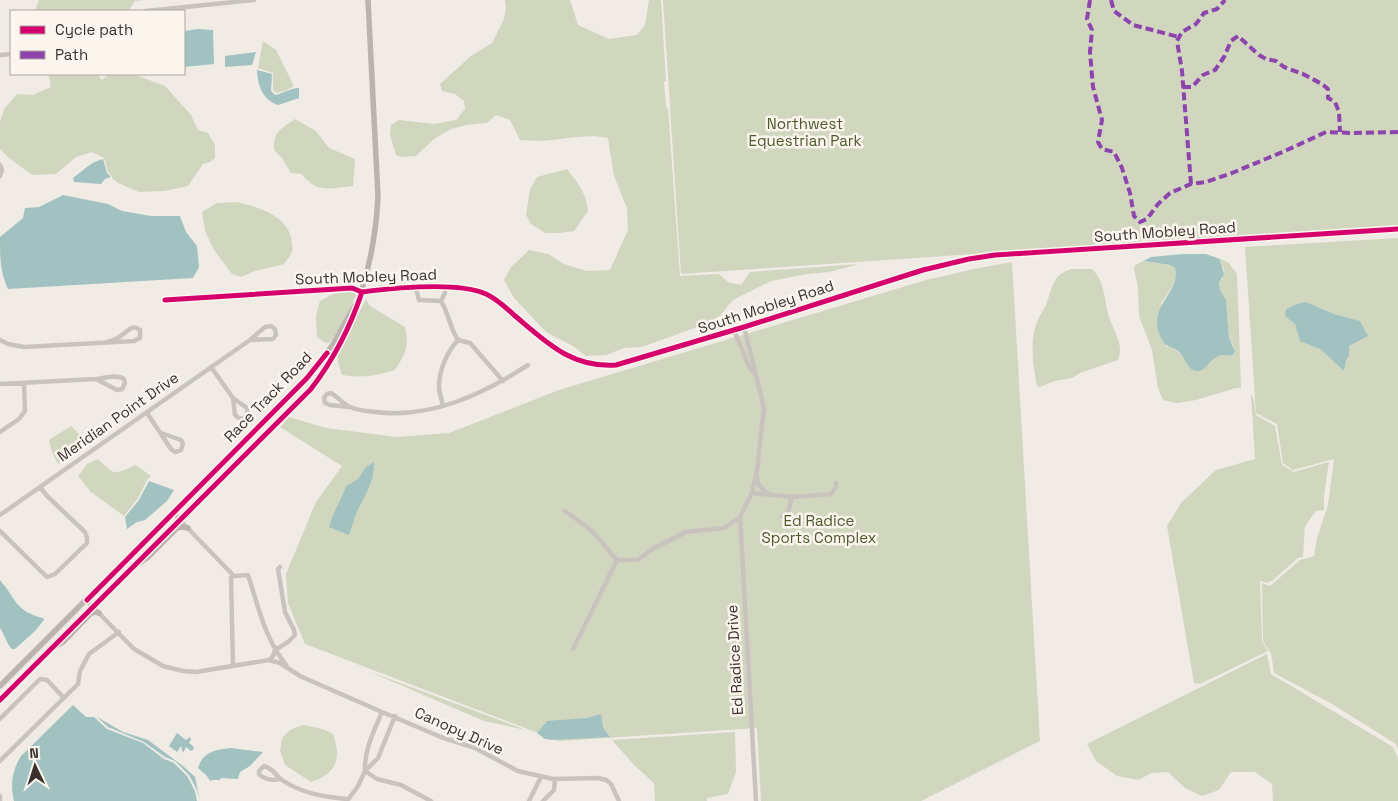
<svg xmlns="http://www.w3.org/2000/svg" width="1398" height="801" font-family="'Space Grotesk',sans-serif">
	<rect width="100%" height="100%" fill="#f0ebe5"/>
	<!-- green -->
	<path fill="#d1d6bf" fill-rule="evenodd" d="M39,0H144L135,1L128,11H35Z
		M505,0H570L578,25L609,39L637,35L645,25L649,0H661L666,81L664,82L666,106L668,109L680,276L719,274L728,282L741,285L750,272L859,264L829,272L807,274L771,281L733,300L716,320L642,347L624,348L606,355L586,356L573,346L546,332L514,298L504,280L511,267L529,250L548,254L564,264L587,271L610,270L628,230L627,208L614,176L608,138C586,133 562,140 540,141C534,141 527,140 520,140L510,120L496,115L487,123L466,125L451,129L434,139L416,156L401,157L396,155L390,135L391,125L399,120L434,124L456,120L465,109L464,101L455,94L442,91L440,84L471,56L492,43L504,19L506,7Z
		M663,0H1398V225L681,274Z
		M263,41L276,50L294,86L285,91L276,93L273,90V73L258,68Z
		M47,74H97L102,80L109,74H133L165,86L191,115L198,130L208,133L215,145V158L210,162L203,164L188,186L165,191L139,192L118,183L112,178V176L108,172L104,158L92,152L76,157L56,174L32,175L9,158L0,149V122L4,109L17,94L33,95L51,87L49,76Z
		M295,119L316,131L329,148L355,159L353,186C331,188 316,194 302,174L291,173L282,158L274,150C273,131 281,129 295,119Z
		M567,169C578,183 587,194 588,211L574,231L560,233H545L531,224L526,215L530,189L537,177Z
		M236,202C259,207 290,216 292,243C292,244 293,250 292,251C291,256 286,261 284,264L255,271L241,277L232,274L214,250L205,231L202,212L217,203Z
		M1398,238V750L1396,744L1332,704L1274,673L1271,653L1263,642L1262,583L1270,586L1300,560L1314,556L1317,538L1328,505L1334,459L1293,470L1283,463L1277,424L1256,413L1245,247ZM1306,302L1334,314L1360,321L1349,346V356L1347,358L1344,371L1320,349L1300,340L1295,324Z
		M1220,259L1228,262L1237,274L1241,388H1236L1196,400L1177,403L1163,400L1158,388L1152,350L1139,316L1138,287L1134,269L1135,265L1143,261L1170,265L1175,268C1178,281 1169,293 1161,303L1166,346C1177,348 1181,355 1187,363C1200,383 1206,361 1218,356C1221,355 1224,356 1226,355L1233,346L1229,338L1226,300L1220,290L1219,283L1222,279L1224,270Z
		M1012,262L1040,741L921,801H761L757,728L559,741L305,644L288,603L286,574L316,502L342,466L280,427L289,417L326,428L397,437L449,433L559,390L926,280L974,269Z
		M1071,269H1092C1106,282 1104,303 1110,320C1115,333 1124,345 1118,360L1080,373L1072,378L1055,381L1040,387L1037,386C1033,367 1029,339 1038,320C1040,314 1045,309 1047,302C1053,286 1052,276 1071,269Z
		M353,291L356,295L342,325L329,343L324,342L317,337L316,316L320,301L333,294Z
		M366,299L370,306L405,327C409,347 406,353 395,370C376,376 361,378 342,375L338,362V354Z
		M1251,394L1254,400L1256,415L1275,426L1282,465L1294,472L1329,462L1324,496V510L1316,511L1305,526L1303,557L1298,558L1272,581H1269V583L1260,581L1262,642L1268,651L1200,684L1194,683L1167,526L1181,503L1216,470L1255,459Z
		M71,426L82,437L85,445L58,464L52,452L49,440Z
		M98,459C116,477 114,474 136,465L151,476L147,480L138,498L124,516L91,492L78,476L87,464Z
		M1267,654L1271,674L1393,747L1398,758V801H1273L1272,784L1255,772H1231L1219,790L1202,796L1185,788L1168,772L1152,773L1138,780L1117,776L1096,761L1087,744Z
		M368,671L526,730L484,721Z
		M303,725L323,729L333,734C342,759 336,774 311,782L285,765L280,751L282,738L290,730Z
		M735,732L736,772L728,794L707,798V801H655L654,783L634,765L612,740Z"/>
	<!-- water -->
	<path fill="#a1c2c1" d="M198,29L213,30L214,64L184,67V31Z
		M256,52L252,65L225,67V56Z
		M257,70L272,74L271,91L275,95C284,93 291,88 299,88V98L278,105C262,99 258,86 257,70Z
		M103,159L107,173L111,177L105,179L101,184L74,182L73,178C83,171 90,162 103,159Z
		M63,195L108,204L122,211L151,216H180L186,232L197,246L199,267L193,278L8,289C0,272 0,257 0,237L23,218L25,208L39,207Z
		M1183,254H1206L1220,259L1224,274L1219,283L1220,290L1226,300L1229,338L1235,352L1232,355C1227,356 1221,354 1217,357C1209,360 1205,373 1195,371C1188,369 1185,359 1180,353C1175,347 1166,348 1162,340C1144,306 1181,295 1175,268L1170,265L1143,261L1151,257Z
		M1306,302L1334,314L1360,321L1368,336L1349,346V356L1347,358L1344,371L1320,349L1300,341L1295,324L1285,316L1286,309L1297,304Z
		M374,462C374,481 367,493 358,509C354,518 352,527 349,535L329,527C333,512 341,501 346,486L358,479L366,467Z
		M149,481L174,490L167,501L145,520L137,522L127,529L125,517L139,500Z
		M0,580C17,600 15,611 43,618L44,620L35,631L15,649H12C6,643 5,635 0,628Z
		M73,705L86,717H94L107,729L143,743L164,759L174,763L187,776L195,791L197,801H14C10,784 12,771 21,756Z
		M601,714L603,728L610,737L553,740L545,739L537,733L547,721L587,718Z
		M97,717L123,732L148,740L183,766L195,777L200,801L197,790L189,775L175,761L165,757L144,742L108,727Z
		M177,733L186,740L190,737L191,740L189,743L193,746L194,749L191,751L186,747L183,753L181,746L177,752L169,746Z
		M231,748L263,752L250,766L240,772L238,779L221,778L220,780H213L210,781L207,776L198,768C203,752 214,750 231,748Z"/>
	<g fill="none" stroke-linecap="round" stroke-linejoin="round">
		<!-- street -->
		<path stroke="#c9c3be" stroke-width="4.5" d="M146,11L254,0
			M0,55L11,54
			M0,165L2,170L0,176
			M416,288L419,300L441,301L445,293V286
			M165,300L352,288L362,292
			M441,301C449,314 450,328 458,340
			M734,330L750,369L756,375
			M0,340L8,344L24,347L134,341L140,338V330C131,323 127,333 119,337C115,340 111,341 107,342
			M211,367L233,398L235,415L240,419C246,418 248,414 247,408L233,398
			M0,384L96,379C105,378 117,374 124,379L125,383L122,389L117,390L96,379
			M443,406C442,400 439,393 439,387C439,370 447,352 458,340L470,343L503,381
			M349,407L330,405L325,403L324,398L327,394L331,393C338,397 343,404 350,407C358,411 368,411 376,412C431,419 483,394 528,365
			M147,413L171,449L175,452L181,450L183,444L181,440L161,433
			M0,432L19,419L25,411L24,383
			M757,477C757,484 762,490 769,494
			M752,493L792,497L831,494L836,487V483
			M565,511L591,530L617,560H638L654,548L686,532L724,528L740,517L752,493L757,470L764,408L744,327
			M173,513L234,576L248,575C259,608 264,637 286,665
			M0,515L250,340L265,327L271,326L275,329L276,335L273,339L250,340
			M782,516L788,512L792,497
			M740,517L756,801
			M0,531L47,577L55,574L87,543V538L85,532L47,496L40,487
			M86,600L134,649L163,666L183,671L196,672L269,660L280,663L300,676L382,712L441,737L475,748L518,771L553,779L598,778L606,780L611,784L619,801
			M573,649L617,560
			M269,660L273,656L275,650L288,642L295,635L294,630L285,612L278,569L280,567
			M233,665L231,578L234,576
			M0,719L40,679L47,680L64,698
			M0,761L78,684L80,671L89,654L119,632
			M365,771L377,779L401,785L431,801
			M365,771C364,750 374,731 382,712
			M279,779C271,781 265,780 259,774V771L264,766C276,770 274,775 282,780C301,793 324,797 347,799
			M0,796V801
			M347,801L358,786L365,771L378,758L395,716
			M529,801L541,777
			M543,801L554,790L555,779"/>
		<!-- secondary -->
		<path stroke="#bab3ae" stroke-width="5.5" d="M362,292C394,288 457,281 486,294C497,299 505,307 514,315C546,342 571,368 616,365L744,327L923,270L969,259L995,255L1398,229
			M138,564L147,558L177,528L182,527L188,528
			M53,648L63,642L90,614L95,612L99,613
			M0,686L307,378L332,346L355,305
			M0,700L45,653L296,405C350,346 374,276 378,196L368,0"/>
		<!-- quiet -->
		<path stroke="#8e44ad" stroke-width="4" stroke-dasharray="8 4" stroke-linecap="butt" d="M1090,0L1087,19L1092,30L1090,52L1093,87L1102,120L1098,142L1102,149L1114,152L1122,168L1130,193L1134,216L1140,222L1147,219L1158,204L1170,193L1191,184L1206,182L1232,173L1285,151L1326,132L1352,133L1398,132
			M1111,0L1114,11L1133,25L1179,37
			M1183,87H1192L1203,75L1215,70L1224,57L1231,41L1238,36L1259,55L1266,59L1276,61L1284,67L1303,74L1322,84L1328,89V98L1335,102L1339,112L1340,132
			M1191,184L1182,71L1177,41L1182,32L1196,24L1204,13L1217,9L1225,0"/>
		<defs>
			<path id="cycleway" d="M165,300L352,288L362,292C394,288 457,281 486,294C497,299 505,307 514,315C546,342 571,368 616,365L744,327L923,270L969,259L995,255L1398,229
				M87,600L307,378L327,353
				M0,700L311,389C334,359 350,328 362,292"/>
		</defs>
		<!-- cycleway casing -->
		<use href="#cycleway" stroke="#fbf5ee" stroke-width="8"/>
		<!-- cycleway -->
		<use href="#cycleway" stroke="#d6006c" stroke-width="5"/>
	</g>
	<g text-anchor="middle" stroke-width="5" stroke-linejoin="round" paint-order="stroke">
		<!-- park labels -->
		<g font-size="15" fill="#4a5a2e" stroke="#fbf5ee">
			<text x="805" y="129">Northwest<tspan x="805" dy="17">Equestrian Park</tspan></text>
			<text x="819" y="526">Ed Radice<tspan x="819" dy="17">Sports Complex</tspan></text>
		</g>
		<!-- street labels -->
		<g font-size="15" fill="#3b302b" stroke="#fbf5ee">
			<text transform="translate(1165 232) rotate(-4)" y="5">South Mobley Road</text>
			<text transform="translate(366 277) rotate(-2)" y="5">South Mobley Road</text>
			<text transform="translate(766 307) rotate(-18)" y="5">South Mobley Road</text>
			<text transform="translate(268 397) rotate(-46)" y="5">Race Track Road</text>
			<text transform="translate(118 417) rotate(-35)" y="5">Meridian Point Drive</text>
			<text transform="translate(735 660) rotate(-93)" y="5">Ed Radice Drive</text>
			<text transform="translate(459 731) rotate(24)" y="5">Canopy Drive</text>
		</g>
	</g>
	<!-- legend -->
	<rect x="10" y="10" width="175" height="65" fill="#fbf5ee" stroke="#aea6a0"/>
	<rect x="20" y="26" width="25" height="8" fill="#d6006c" stroke="#aea6a0"/>
	<text x="55" y="35" font-size="15" fill="#3b302b">Cycle path</text>
	<rect x="20" y="51" width="25" height="8" fill="#8e44ad" stroke="#aea6a0"/>
	<text x="55" y="60" font-size="15" fill="#3b302b">Path</text>
	<!-- north arrow -->
	<g transform="translate(35 766) rotate(356)" stroke="#fbf5ee" stroke-width="4" paint-order="stroke">
	<path d="M0-4L9 19L0 12L-9 19Z" fill="#3b302b"/>
	<text y="-8" font-size="14" font-weight="bold" text-anchor="middle" fill="#3b302b">N</text>
	</g>
</svg>
